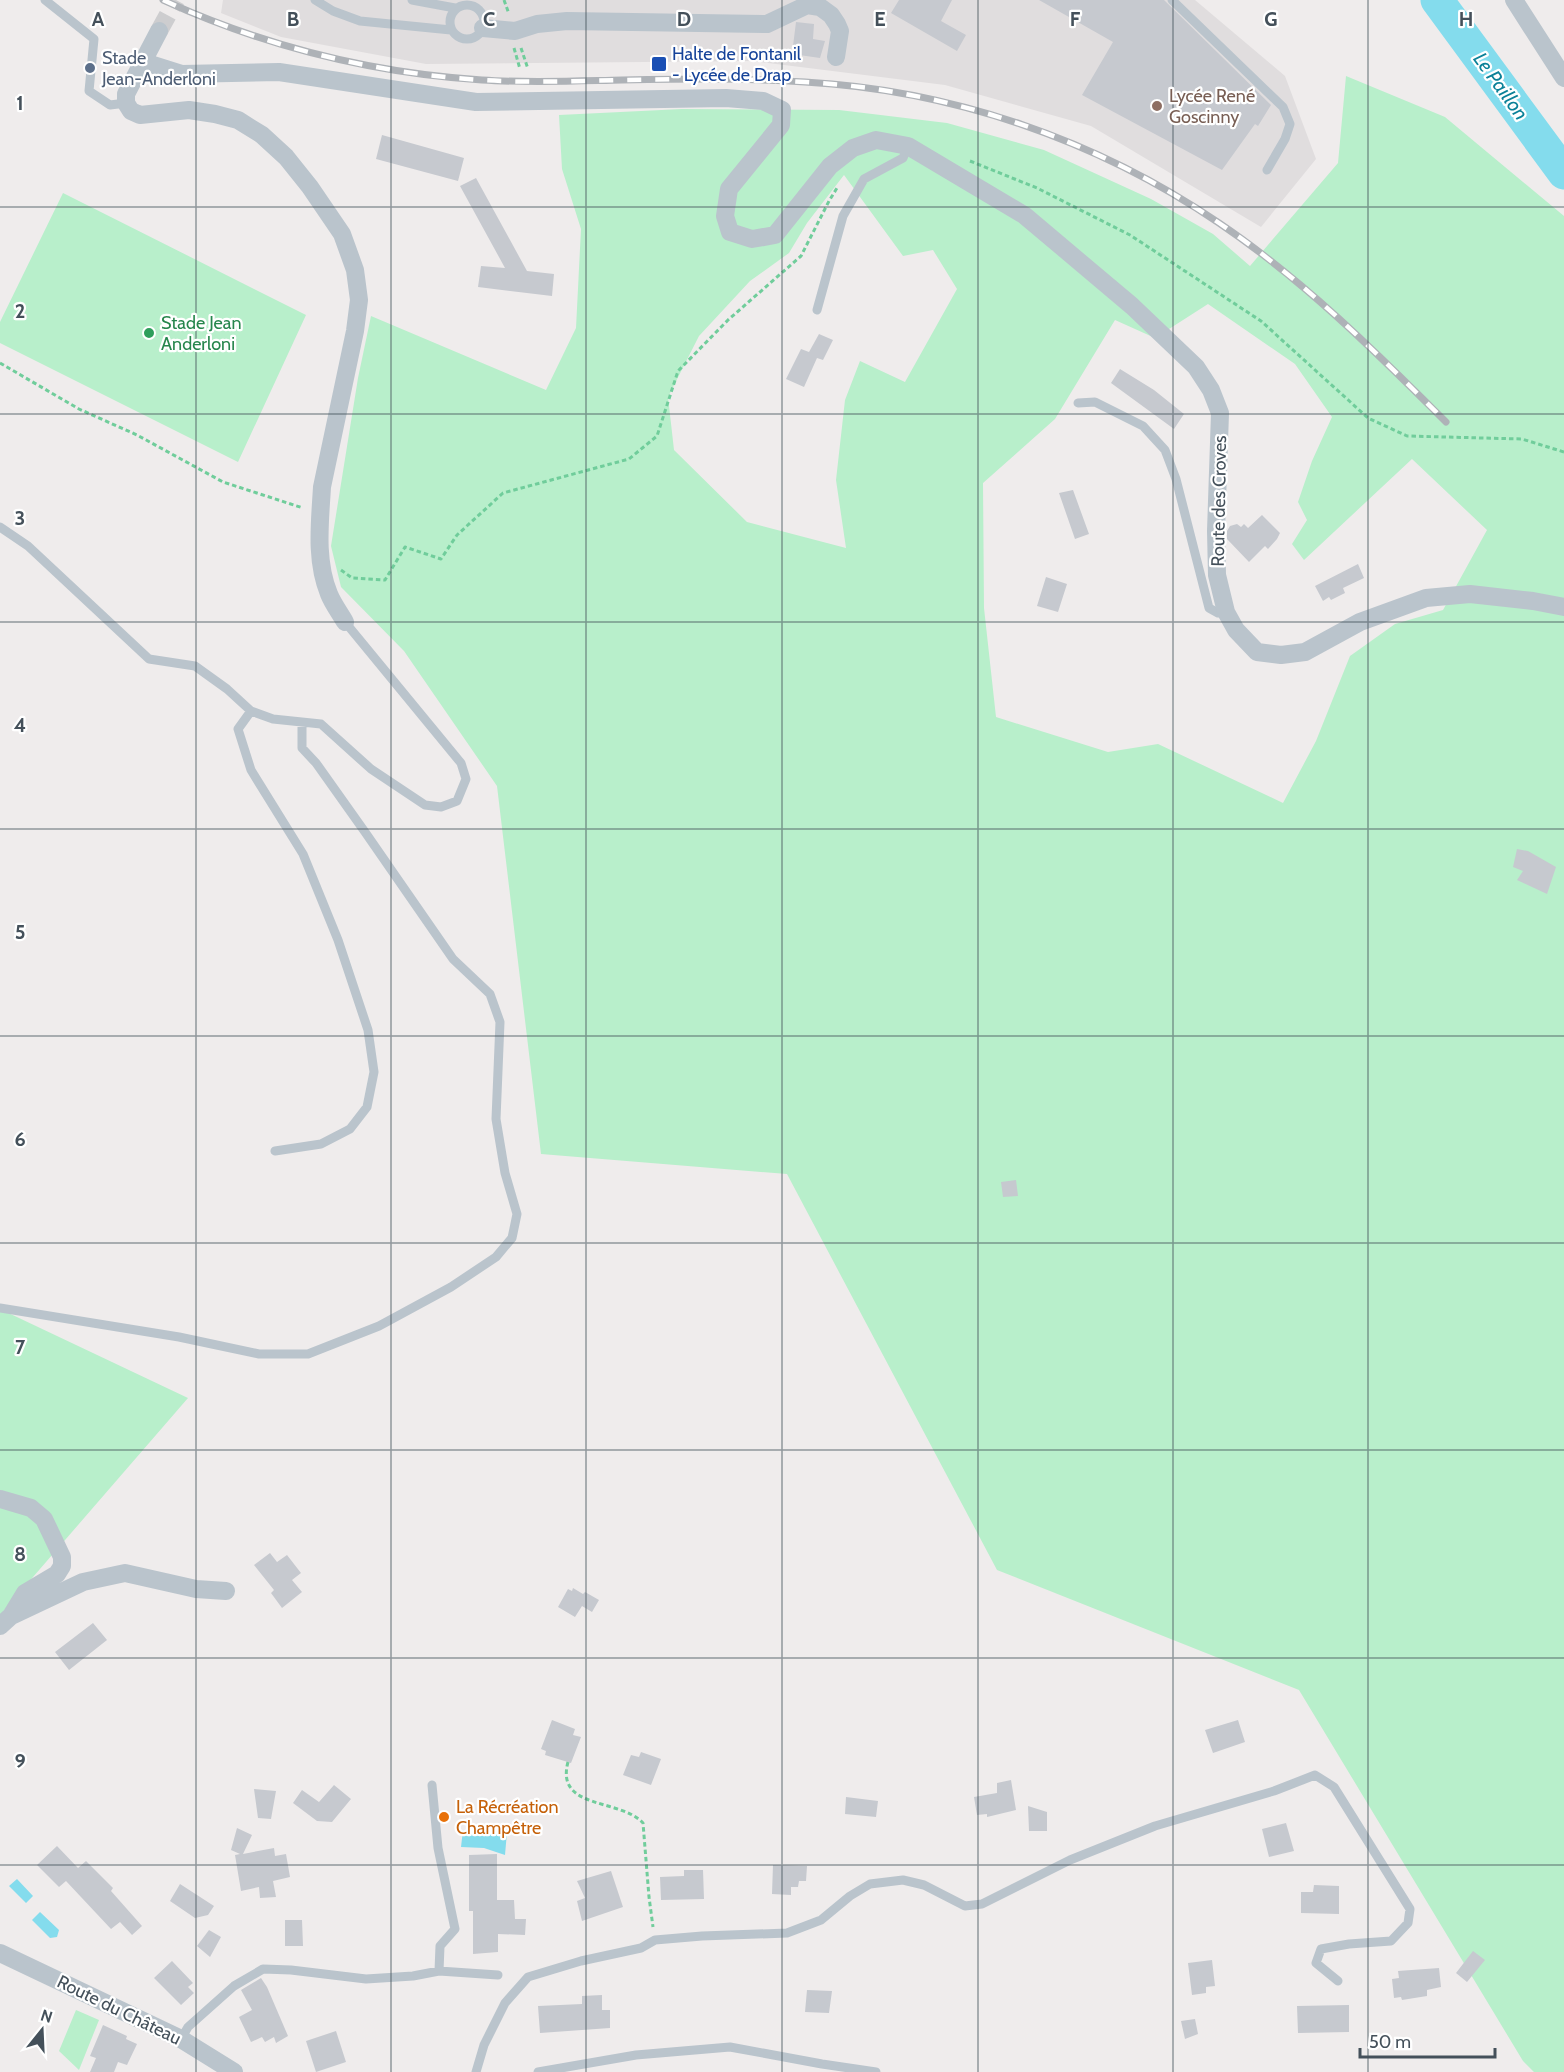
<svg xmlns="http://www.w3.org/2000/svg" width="1564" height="2072" font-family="Cabin,sans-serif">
	<rect width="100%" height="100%" fill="#efecec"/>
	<!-- education -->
	<path fill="#e0ddde" d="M223,0H1195L1285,76L1316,159L1261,227L1091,126L945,85L752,61L426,64L281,37L221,13Z"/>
	<!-- green -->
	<path fill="#b8efcb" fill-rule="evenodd" d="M1346,76L1445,117L1564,216V2072H1534L1523,2061L1299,1690L997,1570L787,1174L541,1154L497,786L404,651L341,587L331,546L358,378L371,316L546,390L576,328L581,229L562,169L559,115L682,109L839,110L947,123L1044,150L1151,199L1213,234L1250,266L1338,163ZM844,175L903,256L933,250L957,289L905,382L860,361L845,400L836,480L846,548L747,522L674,450L668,397L699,336L750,281L789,253L807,223ZM1208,304L1295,364L1332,417L1312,461L1298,502L1307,520L1292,544L1304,560L1412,459L1487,530L1443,610L1395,624L1350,656L1316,741L1283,803L1158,744L1108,752L996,717L984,608L983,483L1055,419L1115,320L1155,338Z
		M63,193L306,315L238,462L0,343V322Z
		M0,1309L188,1398L1,1614H0Z
		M76,2010L99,2020L79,2070L59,2051Z"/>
	<!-- water -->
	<path fill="#84dced" d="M463,1830L507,1832L505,1855L484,1848L461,1847Z
		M17,1879L33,1896L26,1903L9,1886Z
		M40,1912L59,1930L57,1937L50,1938L32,1920Z"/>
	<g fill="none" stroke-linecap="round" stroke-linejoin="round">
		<!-- river -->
		<path stroke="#84dced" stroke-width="33" d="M1437,0L1564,173"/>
	</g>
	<!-- building -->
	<path fill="#c6c9cf" d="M899,0H952L941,21L966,35L957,51L891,13Z
		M1039,0H1164L1271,105L1258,126L1255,124L1222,170L1082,95L1113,42Z
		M796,22L814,24L813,39L825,41L820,58L792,54Z
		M382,135L464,158L458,181L376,159Z
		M476,178L527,271L554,274L552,296L478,287L481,266L505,268L460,186Z
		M819,334L833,340L823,360L817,358L804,387L786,379L801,349L809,352Z
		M1120,369L1154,390L1184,414L1174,429L1111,383Z
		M1073,490L1089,534L1075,539L1059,493Z
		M1262,515L1280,533L1277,539L1268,549L1265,546L1249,562L1227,539V531L1230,526L1237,524L1241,527L1244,524L1248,528Z
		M1358,564L1364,578L1343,588L1345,593L1331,600L1329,597L1323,601L1315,586Z
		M1046,577L1067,584L1058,612L1037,606Z
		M1517,849L1528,851L1556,867L1547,894L1517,880L1523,871L1513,867Z
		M1016,1180L1018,1196L1003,1197L1001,1182Z
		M270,1553L277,1562L287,1555L301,1573L292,1580L302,1592L282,1608L271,1593L274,1590L254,1565Z
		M573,1588L583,1594L585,1592L599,1600L592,1612L582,1606L575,1617L558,1607L568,1589L572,1591Z
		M93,1623L107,1640L69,1670L55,1652Z
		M552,1720L575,1729L573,1735L581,1737L571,1763L545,1755L546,1751L541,1749Z
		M1238,1720L1245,1742L1213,1753L1205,1730Z
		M641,1752L661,1759L651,1785L623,1775L631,1755L639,1757Z
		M1011,1780L1016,1810L987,1817V1814L977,1815L974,1797L997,1793V1783Z
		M334,1785L351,1799L332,1822L317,1821L293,1803L302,1790L319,1802Z
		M254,1789L276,1791L271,1819L258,1818Z
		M846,1797L878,1801L876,1817L845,1814Z
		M1028,1806L1047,1812V1831H1029Z
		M1286,1823L1294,1851L1269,1857L1262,1829Z
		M237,1828L252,1835L243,1854L274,1848L275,1856L286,1854L290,1877L273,1881L276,1897L260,1898L259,1887L241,1891L235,1855L240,1854L231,1850Z
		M57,1846L78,1868L86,1861L113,1888L111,1891L142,1926L132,1935L120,1922L111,1929L66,1881L59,1887L37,1865Z
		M497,1854V1900H514L515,1919H526L525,1935L498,1934V1952L473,1954V1911H469V1855Z
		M773,1865L807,1866L806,1881H799L798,1887H791V1895L772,1894Z
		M684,1870H703L704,1899L661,1900L660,1877L684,1876Z
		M611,1871L623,1907L582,1921L577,1901L585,1898L577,1881Z
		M180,1884L214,1906L208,1915L195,1918L170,1901Z
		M1314,1885L1339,1886V1914L1301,1913V1892H1313Z
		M285,1920H302L303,1946H285Z
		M209,1930L221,1937L210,1957L197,1946Z
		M1473,1951L1485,1960L1467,1982L1456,1973Z
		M1212,1960L1215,1986L1206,1987V1993L1192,1995L1188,1963Z
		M172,1961L193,1983L188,1987L194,1993L181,2005L154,1978Z
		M1439,1968L1441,1987L1427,1990V1996L1402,2000L1401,1997L1394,1998L1392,1979L1399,1978L1398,1971Z
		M261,1978L267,1987L288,2036L276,2043L274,2037L265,2042L262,2037L251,2042L239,2017L252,2010L241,1990Z
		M807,1990L832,1991L829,2013L805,2012Z
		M602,1995V2010H610V2028L540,2033L538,2006L582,2004V1996Z
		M1349,2005V2032L1298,2033L1297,2006Z
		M1195,2019L1198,2034L1185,2039L1181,2021Z
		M103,2025L127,2036L126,2039L137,2044L127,2065L118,2062L114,2072H90L96,2058L90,2056Z
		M336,2031L346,2062L316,2072L306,2041Z"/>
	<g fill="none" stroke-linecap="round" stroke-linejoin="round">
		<!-- street-tunnel -->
		<path stroke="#cdcdcf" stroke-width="18" stroke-dasharray="18 9" stroke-linecap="butt" d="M159,31L176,0"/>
		<!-- path -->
		<path stroke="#70cd9b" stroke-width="3" stroke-dasharray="4.5 3" stroke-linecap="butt" d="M504,0L509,14
			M514,48L520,69
			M521,48L528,69
			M970,161L1037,188L1130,235L1261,321L1368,418L1407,436L1522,439L1564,452
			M0,363L79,409L137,435L223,482L303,508
			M341,570L352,578L385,580L405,547L441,559L457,535L503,493L629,459L657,436L678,371L728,320L801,256L829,201L837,188
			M568,1762C555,1810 620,1798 643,1823L649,1897L653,1927"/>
		<!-- lane -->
		<path stroke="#bac4cc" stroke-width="9" d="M45,0L94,39L89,91L110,105L126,103
			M315,0L333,11L360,21L451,30
			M412,0L455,8
			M1172,0L1283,107L1290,124L1285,139L1267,170
			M450 22a17 17 0 1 1 34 0a17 17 0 1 1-34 0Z
			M817,310L843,216L864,179L903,158L908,146
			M1078,403L1095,402L1143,426L1165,450L1176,479L1209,608L1218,613L1226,612
			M0,527L28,546L149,659L195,666L227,689L251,711L273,719L321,724L371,769L425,805L441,807L457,801L466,779L461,763L345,622
			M251,711L238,729L251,770L303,854L338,940L368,1030L374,1072L367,1107L350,1129L321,1144L275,1151
			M0,1308L179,1337L259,1354H308L379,1326L451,1287L496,1257L512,1238L517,1214L505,1173L496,1119L500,1022L490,994L453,959L365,832L316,763L302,748V723
			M432,1785L438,1848L455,1929L440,1946L439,1971
			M181,2039L188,2027L234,1986L263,1969L291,1970L366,1979L413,1976L439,1971L498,1975
			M476,2072L484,2045L505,2003L528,1977L581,1961L641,1948L655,1940L702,1936L787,1933L821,1920L850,1896L870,1884L903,1880L924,1885L965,1906L982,1904L1070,1860L1155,1826L1274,1791L1315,1775L1334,1787L1410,1909L1408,1923L1391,1941L1349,1944L1321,1949L1316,1963L1338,1981
			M538,2072L636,2055L730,2047L822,2064L876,2072"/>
		<!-- street -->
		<path stroke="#bac4cc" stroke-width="18" d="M1514,0L1564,78
			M483,28L515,31L537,24L567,21L767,24L807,5L820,7L831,15L837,24L840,31L836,57
			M159,31L126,94V103L131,111L140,115L189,110L215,114L238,120L262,135L286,157L310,187L342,234L355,270L359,300L355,331L322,487C320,522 315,560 329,594C333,604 340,613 345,622
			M144,62L182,74L279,72L476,102L726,98L763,101L782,110L781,125L729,189L725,216L730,232L752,239L775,235L830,166L853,148L876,140L908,146L1024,215L1132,306L1196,367L1211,390L1220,413L1216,531L1217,575L1226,612L1236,630L1257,652L1281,655L1305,652L1360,622L1426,598L1470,594L1533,601L1564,607
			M0,1499L31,1508L44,1519L62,1557V1566L57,1574L25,1593L11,1616
			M0,1626L11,1616L83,1582L125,1573L196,1589L226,1591
			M0,1953L181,2039L234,2072"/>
		<defs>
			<path id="rail" d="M163,0C264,46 371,73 482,80C528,83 575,81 622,80C683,79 744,78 805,82C952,90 1097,140 1219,223C1302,279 1375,351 1446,422"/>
		</defs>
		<!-- rail casing -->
		<use href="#rail" stroke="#aeb2b7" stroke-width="7"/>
		<!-- rail -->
		<use href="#rail" stroke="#fff" stroke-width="4.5" stroke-dasharray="14" stroke-linecap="butt"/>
	</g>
	<!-- grid -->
	<path fill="none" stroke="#44505a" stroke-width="1.5" stroke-opacity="0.55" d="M196,0V2072M391,0V2072M586,0V2072M782,0V2072M978,0V2072M1173,0V2072M1368,0V2072M0,207H1564M0,414H1564M0,622H1564M0,829H1564M0,1036H1564M0,1243H1564M0,1450H1564M0,1658H1564M0,1865H1564"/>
	<!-- markers -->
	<rect fill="#1a4fb4" stroke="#fff" stroke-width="2" x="651" y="56" width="16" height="16" rx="3"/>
	<circle fill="#5c6f8a" stroke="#fff" stroke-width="2" cx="90" cy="68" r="6"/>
	<circle fill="#8d6e63" stroke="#fff" stroke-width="2" cx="1157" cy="106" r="6"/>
	<circle fill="#2e9e5b" stroke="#fff" stroke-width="2" cx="149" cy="333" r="6"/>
	<circle fill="#e8710a" stroke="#fff" stroke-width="2" cx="444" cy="1817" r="6"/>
	<g text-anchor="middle" stroke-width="4.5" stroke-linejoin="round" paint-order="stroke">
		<!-- transit labels -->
		<g font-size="18" fill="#164399" stroke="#fff" text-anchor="start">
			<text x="672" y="60">Halte de Fontanil<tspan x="672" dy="21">- Lycée de Drap</tspan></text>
		</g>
		<!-- service labels -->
		<g font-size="18" fill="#4e5e75" stroke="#fff" text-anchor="start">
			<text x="102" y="64">Stade<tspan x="102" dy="21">Jean-Anderloni</tspan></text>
		</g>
		<!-- education labels -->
		<g font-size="18" fill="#785e54" stroke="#fff" text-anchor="start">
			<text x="1169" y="102">Lycée René<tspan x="1169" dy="21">Goscinny</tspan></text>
		</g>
		<!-- leisure labels -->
		<g font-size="18" fill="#27864d" stroke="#fff" text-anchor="start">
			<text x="161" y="329">Stade Jean<tspan x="161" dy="21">Anderloni</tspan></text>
		</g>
		<!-- street labels -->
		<g font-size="18" fill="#44505a" stroke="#fff">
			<text transform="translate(1219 501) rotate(-89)" y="6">Route des Croves</text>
			<text transform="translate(119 2010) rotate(26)" y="6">Route du Château</text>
		</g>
		<!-- food labels -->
		<g font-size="18" fill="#c56008" stroke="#fff" text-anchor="start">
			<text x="456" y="1813">La Récréation<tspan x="456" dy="21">Champêtre</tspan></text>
		</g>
		<!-- water labels -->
		<g font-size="20" font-style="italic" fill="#0a8198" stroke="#fff">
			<text transform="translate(1501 86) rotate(54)" y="7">Le Paillon</text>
		</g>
	</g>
	<g font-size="20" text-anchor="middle" font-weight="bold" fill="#44505a" stroke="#fff" stroke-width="4.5" stroke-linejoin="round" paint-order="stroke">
		<text x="98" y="26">A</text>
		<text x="293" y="26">B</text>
		<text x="489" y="26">C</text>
		<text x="684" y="26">D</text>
		<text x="880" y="26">E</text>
		<text x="1075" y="26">F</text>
		<text x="1271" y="26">G</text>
		<text x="1466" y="26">H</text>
		<text x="20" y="110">1</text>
		<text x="20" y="318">2</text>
		<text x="20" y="525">3</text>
		<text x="20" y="732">4</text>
		<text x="20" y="939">5</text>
		<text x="20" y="1146">6</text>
		<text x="20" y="1354">7</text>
		<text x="20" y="1561">8</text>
		<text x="20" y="1768">9</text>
	</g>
	<!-- north arrow -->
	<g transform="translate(42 2030) rotate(18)" stroke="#ffffff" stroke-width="4.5" paint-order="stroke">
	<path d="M0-4.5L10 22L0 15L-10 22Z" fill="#44505a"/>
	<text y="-9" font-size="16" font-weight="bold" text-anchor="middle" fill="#44505a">N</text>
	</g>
	<!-- scale -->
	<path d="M1360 2048v9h135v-9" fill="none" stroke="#44505a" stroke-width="3"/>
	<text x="1369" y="2048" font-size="18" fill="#44505a" stroke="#ffffff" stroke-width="4.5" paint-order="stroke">50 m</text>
</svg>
